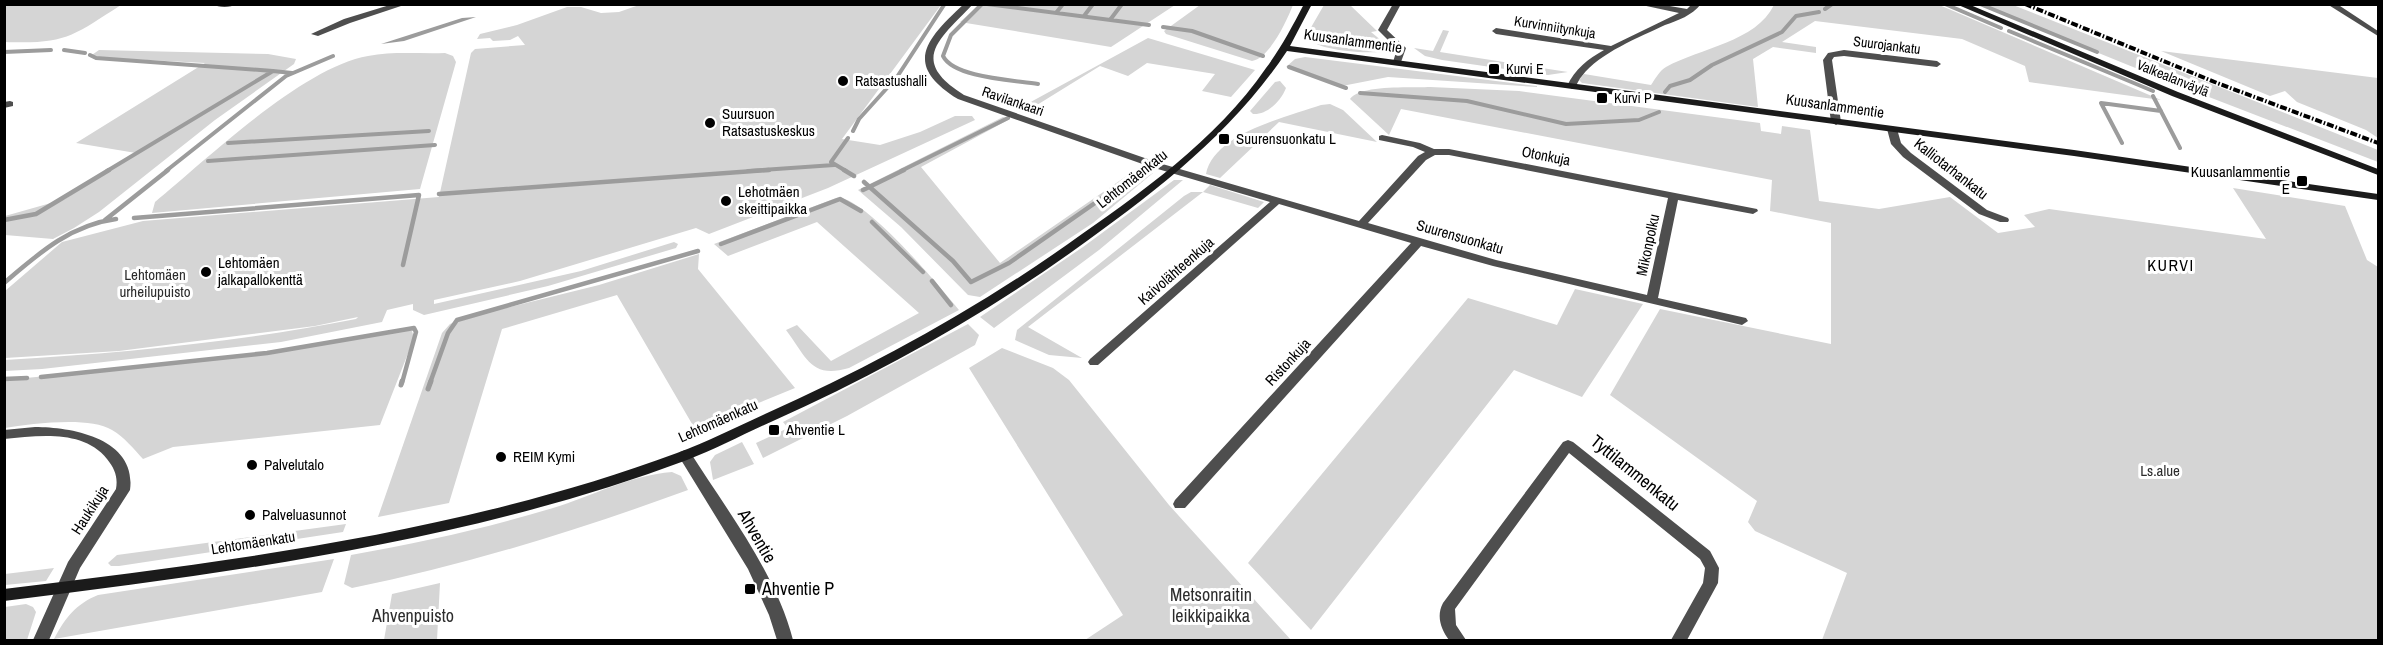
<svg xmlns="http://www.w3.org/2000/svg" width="2383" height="645" font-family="'Archivo Narrow',sans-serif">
	<rect width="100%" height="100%" fill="#fff"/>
	<!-- green -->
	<path fill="#d5d5d5" d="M642,4L941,5L842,139L880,145L920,132L955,116H972L975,120L828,188L709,234L696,228L520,281L434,300V304L581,271L674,242L678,244L676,248L548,286L424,315L413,310V304L387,310L382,322L281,342L42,369L5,371V360C122,353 240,342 356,319L358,317L315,326L119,351L5,358V291L62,242L143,221L439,197L471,53L475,49L525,45L518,36L510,40L493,41L490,38L477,39L480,34L517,25L567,7H581L601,13L619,12Z
		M980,4H1175V5L1111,47L960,22Z
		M1937,4L2161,100L2029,82L2025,66L1962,39L1815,21L1782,42L1816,47V53L1773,47L1753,59L1758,107L1582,83L1579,80L1584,74L1651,85C1655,79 1660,70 1666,67C1700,48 1756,42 1774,5Z
		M4,5L5,4L121,5C71,37 66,44 5,42Z
		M1200,5V4L1293,5C1287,20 1270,58 1252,61L1166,34L1164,31Z
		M1324,5H1350L1377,31L1371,32L1394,51C1377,54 1316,53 1306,36Z
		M1980,5H2013L2378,150V162L2170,82Z
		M1443,30L1449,31L1440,52L1568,72L1548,75L1442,60L1425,56L1414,48L1433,51Z
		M1148,38L1255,70L1231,97L1202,91L1215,74L1147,63L1128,76L1100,66L1024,113L1016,110Z
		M99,50L268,54L296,59L294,64L215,120L99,212L74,228L53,239L5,235V216L65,199L136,153L76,143L205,63L89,57Z
		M2161,51L2378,78V138L2366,130L2297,102L2285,91L2270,96Z
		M445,53L453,56L456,62L420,189L152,213L155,202C207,159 303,67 368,56C393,51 420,54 445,53Z
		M1305,57L1537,86V87L1388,77L1342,86L1286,67L1295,59Z
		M1280,81L1286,88C1281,101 1267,115 1253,114L1250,111L1275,82Z
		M1430,87L1519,91L1760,123L1761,131L1781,134L1782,126L1810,130L1819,201L1879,209L1950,197L1998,233L2035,227L2024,215L2049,209L2266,239L2233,188L2345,206L2367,260L2378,267V640H1822L1847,573L1755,531L1748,522L1757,501L1610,395L1660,309L1831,344V223L1770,211L1772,180L1401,109L1389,135L1350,99C1361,84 1412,88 1430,87Z
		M1330,104L1343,110L1377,142L1279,122L1220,178L1206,174C1214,133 1287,117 1321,105Z
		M1003,117L1010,119L921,167L1000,263L1141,166L1153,173L1093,223L980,297L968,295L901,227L858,190Z
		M1174,180H1183L1099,250L994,328L980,317L1083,247Z
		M1210,185L1264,202L1258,208L1203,192L1028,327L1082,358L1049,355L1015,340L1017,330L1184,196L1191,192H1203Z
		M836,198C862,193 941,288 959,310L849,368C811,379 807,358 786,330L797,325L831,361L919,313L817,222L728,256L714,244Z
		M699,254L698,269L795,388L695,429L617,295L502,329L449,503L378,517L442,333L450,324L465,318L599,285Z
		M1575,289L1643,304L1582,397L1514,370L1311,630L1248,563L1468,298L1557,325Z
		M968,324L979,335L975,345L847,416L763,458L756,443L788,428L783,422Z
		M398,330L412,331L414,338L380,425L173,447L143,459C134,449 124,437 112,430C89,416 31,424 5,428V380L264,355Z
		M1002,348L1053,368L1069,380L1169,505L1291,640H1085L1123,615L969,368Z
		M742,442L754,464L713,480L710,462L715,455Z
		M672,472L681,476L688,490C579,530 466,565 352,588L344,584L351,555C420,543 487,528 553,508C592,496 631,475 672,472Z
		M346,524L343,532L119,566H111L108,563L117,555Z
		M334,559L322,592L54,639C65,618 76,604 98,595Z
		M54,568L46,581L5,585V574Z
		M440,583L437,640H384L392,594Z
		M26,604L33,607L36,612L27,640H5V607Z"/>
	<!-- water -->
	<path fill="#9c9c9c" d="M476,17L404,41L381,44L462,18Z"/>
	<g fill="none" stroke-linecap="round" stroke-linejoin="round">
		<!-- stream-far2 -->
		<path stroke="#9c9c9c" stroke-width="4" d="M982,4L951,35L943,56C954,78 1014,80 1038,84
			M987,4L1149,25
			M1945,4L2001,28
			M1980,4L2097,52
			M1825,9L1832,4
			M1056,13L1063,4
			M1084,16L1093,4
			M1110,20L1122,4
			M1163,27L1192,31L1263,56
			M2009,31L2153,91
			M64,50L85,53
			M4,52L51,50
			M90,55L96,58L273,71
			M1289,67L1346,88
			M1665,92L1670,86L1690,80L1712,65L1782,32L1796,16L1819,12
			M1360,93L1467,101L1566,124L1639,120L1659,112
			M2153,96L2180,148
			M853,131L859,119L897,77L944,5
			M228,143L429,131
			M2122,143L2101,103L2161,111
			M208,161L435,145
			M107,171L273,71L292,73
			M166,171L286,76L333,56
			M748,171L834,165
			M846,171L831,162L848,138
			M901,171L1008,118"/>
		<!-- stream-far1 -->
		<path stroke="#9c9c9c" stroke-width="4.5" d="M844,170L854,176
			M864,182L953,261L971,282L1009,263L1115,189
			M863,190L904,170
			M439,194L769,170
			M134,218L419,195L403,265
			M4,220L36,214L109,170
			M105,220L168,170
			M872,222L923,272
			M721,244L840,199L861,211
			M932,281L951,305
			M4,283C38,254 70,225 116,219
			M41,377L267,353L414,328L416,332L402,383
			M4,379L27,378
			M430,383L448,333L457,320L698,251"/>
		<!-- stream -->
		<path stroke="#9c9c9c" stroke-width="5" d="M401,385L402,381
			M428,389L431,381"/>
		<!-- street -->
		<path fill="#4e4e4e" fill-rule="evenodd" d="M213,4H236C231,8 218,8 213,4Z
			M393,4H407L350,23L318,36L311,34L344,19Z
			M964,4H973C940,39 908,60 964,95L1159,163L1359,221L1418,156L1425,152L1413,147L1379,140V136L1382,135L1420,143L1434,149H1449L1757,209L1758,211L1753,214L1678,200L1658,298L1746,318L1748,321L1742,325L1493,266L1421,246L1185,508H1175L1173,504L1175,500L1411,243L1279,204L1098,365H1090L1088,362L1090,359L1270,202L1151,167L958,99C903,65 925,40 964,4ZM1435,155H1449L1668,198L1647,295L1496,260L1368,223L1426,160Z
			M1393,4H1401L1387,30L1406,48L1401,62L1397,65L1393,62L1397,49L1378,30Z
			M1637,4H1658L1687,9L1692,4H1701C1691,16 1679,20 1665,25C1640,37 1599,53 1582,76C1579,79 1577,84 1575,88L1572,89L1567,86C1575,69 1588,59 1604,50L1496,34L1492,31L1496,28L1611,46L1679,13Z
			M2327,4H2337L2378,31V36Z
			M1844,50L1937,61L1941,64L1937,67L1844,56L1834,57L1832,60L1841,122L1836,125L1831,122L1823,60L1828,53Z
			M10,101L13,102V106L4,108V102Z
			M1892,126L1897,129L1901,143L1911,153L1987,210L2008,218L2009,220L2008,222H2000L1979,214L1903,157L1891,144L1887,129Z
			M35,427C73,427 137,439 130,490L80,568L49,640H33L68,562L116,489C118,477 115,469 107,459C83,429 38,436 4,439V430Z
			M1568,440L1573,442L1710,551L1719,568L1718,583L1687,640H1671L1703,583L1705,568L1700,559L1569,453L1455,609L1456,625L1466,640H1449C1441,629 1436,616 1443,603L1563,442Z
			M685,450L690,452C726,509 776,573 793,640H777L769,615L748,569L678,455L680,452Z"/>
		<!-- secondary -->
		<path fill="#1b1b1b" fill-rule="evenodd" d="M1304,4H1312L1290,46L2074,150L2378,194V200L2074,156L1287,51C1232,134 1153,194 1073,251C979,318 878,374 773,421C744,434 716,449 687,460C468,542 236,572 4,601V589C232,561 461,533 677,453C707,442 736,427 765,414C871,367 973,311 1068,244C1139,194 1216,141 1266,68C1281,48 1292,27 1304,4Z
			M1956,4H1968L2178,92L2378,169V175L2172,96Z"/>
		<!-- rail -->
		<path stroke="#000" stroke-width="4" stroke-dasharray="7 2 1.5 2" stroke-linecap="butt" d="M2025,4L2217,83L2378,143"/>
	</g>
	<!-- markers -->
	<g fill="#000" stroke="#fff" stroke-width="2">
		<rect x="1488" y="63" width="12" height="12" rx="3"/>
		<circle cx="843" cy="81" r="6"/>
		<rect x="1596" y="92" width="12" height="12" rx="3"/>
		<circle cx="710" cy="123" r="6"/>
		<rect x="1218" y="133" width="12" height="12" rx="3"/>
		<rect x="2296" y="175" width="12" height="12" rx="3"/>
		<circle cx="726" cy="201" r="6"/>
		<circle cx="206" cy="272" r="6"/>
		<rect x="768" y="424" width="12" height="12" rx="3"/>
		<circle cx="501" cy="457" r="6"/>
		<circle cx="252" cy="465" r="6"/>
		<circle cx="250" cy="515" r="6"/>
		<rect x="744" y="583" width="12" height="12" rx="3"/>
	</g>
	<g text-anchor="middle" stroke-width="6" stroke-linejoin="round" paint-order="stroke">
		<!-- far-street labels -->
		<g font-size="14" fill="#000" stroke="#fff">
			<text transform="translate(1555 27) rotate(9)" y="5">Kurvinniitynkuja</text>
			<text transform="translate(1887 45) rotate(7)" y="5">Suurojankatu</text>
			<text transform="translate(2173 78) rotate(22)" y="5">Valkealanväylä</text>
			<text transform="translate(1013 101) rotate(19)" y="5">Ravilankaari</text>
		</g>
		<!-- far-poi labels -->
		<g font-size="14" fill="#000" stroke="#fff" text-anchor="start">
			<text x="1506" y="74">Kurvi E</text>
			<text x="855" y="86">Ratsastushalli</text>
			<text x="1614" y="103">Kurvi P</text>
		</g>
		<!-- street labels -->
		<g font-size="15" fill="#000" stroke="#fff">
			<text transform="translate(1353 41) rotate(8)" y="5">Kuusanlammentie</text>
			<text transform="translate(1835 106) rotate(8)" y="5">Kuusanlammentie</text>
			<text transform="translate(1546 156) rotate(11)" y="5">Otonkuja</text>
			<text transform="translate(1951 169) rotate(38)" y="5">Kalliotarhankatu</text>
			<text transform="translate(1132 179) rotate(-38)" y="5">Lehtomäenkatu</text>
			<text transform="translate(1460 237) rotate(16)" y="5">Suurensuonkatu</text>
			<text transform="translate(1648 245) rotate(-78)" y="5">Mikonpolku</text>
			<text transform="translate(1176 271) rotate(-41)" y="5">Kaivolähteenkuja</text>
			<text transform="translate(1288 362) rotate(-47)" y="5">Ristonkuja</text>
			<text transform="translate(718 421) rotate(-24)" y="5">Lehtomäenkatu</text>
			<text transform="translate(90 510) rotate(-57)" y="5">Haukikuja</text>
			<text transform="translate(253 543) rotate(-9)" y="5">Lehtomäenkatu</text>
		</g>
		<!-- poi labels -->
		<g font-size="15" fill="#000" stroke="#fff" text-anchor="start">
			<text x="722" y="119">Suursuon<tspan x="722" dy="17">Ratsastuskeskus</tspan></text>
			<text x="1236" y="144">Suurensuonkatu L</text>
			<text x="2290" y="177" text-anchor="end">Kuusanlammentie<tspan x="2290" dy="17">E</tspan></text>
			<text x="738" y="197">Lehotmäen<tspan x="738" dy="17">skeittipaikka</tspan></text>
			<text x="218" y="268">Lehtomäen<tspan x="218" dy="17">jalkapallokenttä</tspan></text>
			<text x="786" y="435">Ahventie L</text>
			<text x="513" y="462">REIM Kymi</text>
			<text x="264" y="470">Palvelutalo</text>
			<text x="262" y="520">Palveluasunnot</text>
		</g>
		<!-- park labels -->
		<g font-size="15" fill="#2c2c2c" stroke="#fff">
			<text x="155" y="280">Lehtomäen<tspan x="155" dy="17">urheilupuisto</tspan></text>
			<text x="2160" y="476">Ls.alue</text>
		</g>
		<!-- neighbourhood labels -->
		<g font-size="16" letter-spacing="1.5" fill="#000" stroke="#fff">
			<text x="2171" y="271">KURVI</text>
		</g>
		<!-- near-street labels -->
		<g font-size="18" fill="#000" stroke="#fff">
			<text transform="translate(1635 473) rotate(39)" y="6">Tyttilammenkatu</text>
			<text transform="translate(757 536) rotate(60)" y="6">Ahventie</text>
		</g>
		<!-- near-poi labels -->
		<g font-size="18" fill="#000" stroke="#fff" text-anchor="start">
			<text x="762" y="595">Ahventie P</text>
		</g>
		<!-- near-park labels -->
		<g font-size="18" fill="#2c2c2c" stroke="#fff">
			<text x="1211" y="601">Metsonraitin<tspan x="1211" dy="21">leikkipaikka</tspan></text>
			<text x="413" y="622">Ahvenpuisto</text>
		</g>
	</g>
	<!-- border -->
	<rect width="2383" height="645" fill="none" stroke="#000000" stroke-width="12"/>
</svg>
